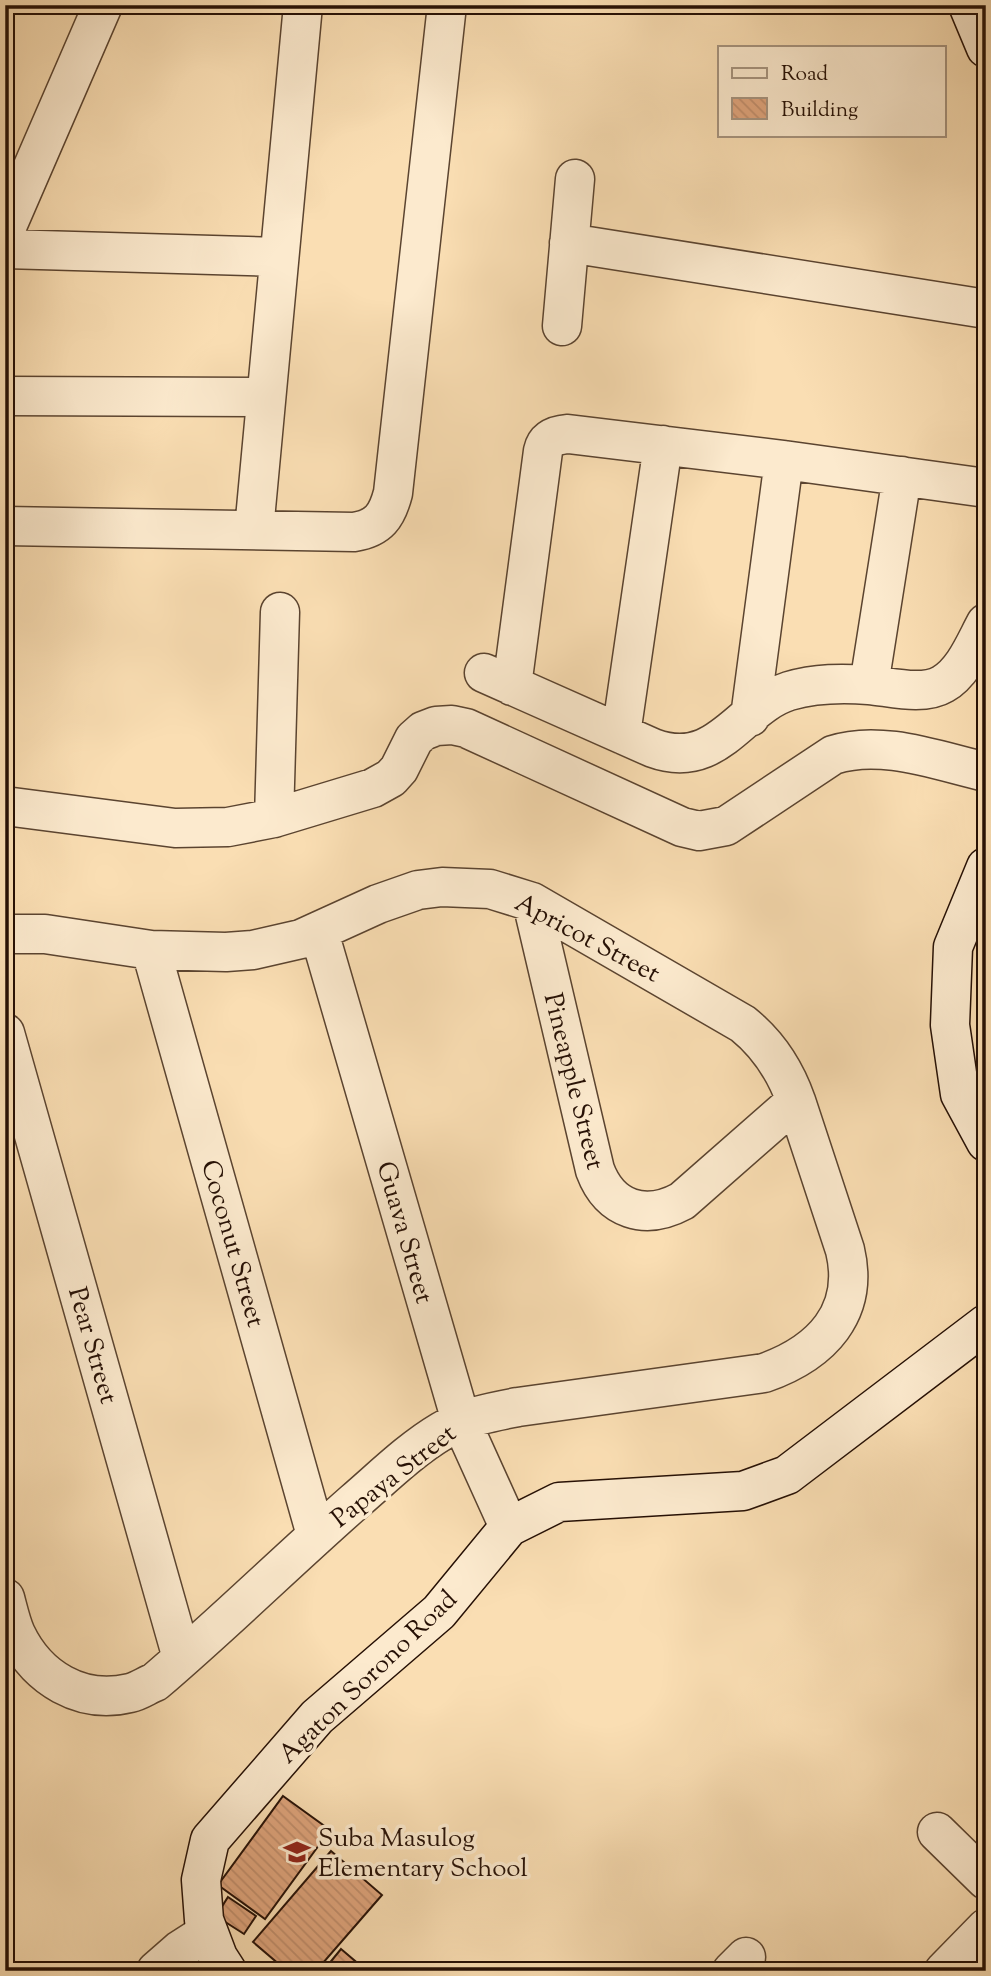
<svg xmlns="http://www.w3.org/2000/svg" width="991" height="1976" font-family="'Sorts Mill Goudy',serif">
	<defs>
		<pattern id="building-back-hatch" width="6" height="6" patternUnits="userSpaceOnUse" patternTransform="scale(1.75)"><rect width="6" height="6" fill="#dfa47c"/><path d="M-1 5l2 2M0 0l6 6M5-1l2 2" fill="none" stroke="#bf8c6a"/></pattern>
	</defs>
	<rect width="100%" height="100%" fill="#fadeb3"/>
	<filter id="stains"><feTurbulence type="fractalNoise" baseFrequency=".00286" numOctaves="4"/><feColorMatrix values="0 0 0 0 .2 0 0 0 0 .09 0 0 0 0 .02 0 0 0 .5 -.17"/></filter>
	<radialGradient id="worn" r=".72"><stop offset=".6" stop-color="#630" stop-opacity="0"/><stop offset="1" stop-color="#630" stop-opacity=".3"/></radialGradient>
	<!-- building -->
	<path fill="url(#building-back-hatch)" stroke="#261005" stroke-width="2" d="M283,1796L330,1830L265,1919L218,1885Z
		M331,1851L382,1895L316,1971H287L253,1942Z
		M228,1897L256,1916L244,1934L216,1916Z
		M341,1949L367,1971H323Z"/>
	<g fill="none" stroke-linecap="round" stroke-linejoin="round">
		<defs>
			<path id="street" d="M5,231L103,5
				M569,243L986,309
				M5,249L279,257
				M562,326L575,179
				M5,396L266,397
				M5,526L354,532C379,528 387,516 393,493L447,5
				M254,530L303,5
				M484,673L653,748C718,772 740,706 789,691C816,683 842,683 869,685C891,687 923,696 943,684C964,672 975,643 986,623
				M869,685L902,476
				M512,686L543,451C546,438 556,435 568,434L784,460L986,488
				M750,717L784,460
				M621,734L663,445
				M5,806L175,828L228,827L274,818L373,788L391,778L399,769L414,739L423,731L436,726L452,725L466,728L682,827L699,831L726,826L833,755C881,739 938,761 986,772
				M274,818L280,612
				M532,902L595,1170C610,1210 645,1221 682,1201L796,1101
				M319,932L461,1421L509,1527
				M5,934H45L151,950L226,952L253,950L301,939L378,904L418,890L442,887L490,889L532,902L743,1024C769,1045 785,1070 796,1101L845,1250C860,1313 821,1353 764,1373L518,1407C491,1412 465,1417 442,1431C410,1450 382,1478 354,1502C287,1561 223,1624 155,1682C147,1685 139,1691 130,1693C81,1705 37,1678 16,1634C11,1623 8,1609 5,1598
				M151,950L316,1535
				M5,1033L182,1658
				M937,1832L986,1880
				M156,1971L180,1950L208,1932
				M732,1971L746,1957
				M944,1971L986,1928"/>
			<path id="secondary" d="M968,5L986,48
				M986,867L953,947L950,1025L960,1094L986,1142
				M227,1971L218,1957L204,1920L201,1880L210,1840L317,1717L439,1612L509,1527L559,1502L743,1491L787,1475L986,1324"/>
		</defs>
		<!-- street casing -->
		<use href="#street" stroke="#5b4430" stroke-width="41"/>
		<!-- secondary casing -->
		<use href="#secondary" stroke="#261005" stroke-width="41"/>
		<!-- street -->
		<use href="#street" stroke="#fceace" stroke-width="38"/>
		<!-- secondary -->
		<use href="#secondary" stroke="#fceace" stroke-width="38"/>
	</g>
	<!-- icons -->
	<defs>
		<symbol id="school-bare" viewBox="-9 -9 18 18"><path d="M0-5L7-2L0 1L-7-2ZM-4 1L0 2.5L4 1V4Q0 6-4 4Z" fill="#8f2418" stroke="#fceace" stroke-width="2.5" paint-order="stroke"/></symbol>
	</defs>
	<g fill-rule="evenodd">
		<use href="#school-bare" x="278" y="1833" width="38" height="38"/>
	</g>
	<g text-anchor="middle" stroke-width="7" stroke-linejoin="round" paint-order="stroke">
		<!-- street labels -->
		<g font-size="26" fill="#261005" stroke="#fceace">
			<text transform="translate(588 937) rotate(28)" y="9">Apricot Street</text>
			<text transform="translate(575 1081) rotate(76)" y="9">Pineapple Street</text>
			<text transform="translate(406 1232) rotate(74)" y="9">Guava Street</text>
			<text transform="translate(234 1243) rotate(74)" y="9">Coconut Street</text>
			<text transform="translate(94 1345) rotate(74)" y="9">Pear Street</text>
			<text transform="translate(393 1475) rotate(-38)" y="9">Papaya Street</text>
			<text transform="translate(367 1676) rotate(-44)" y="9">Agaton Sorono Road</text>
		</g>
		<!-- poi labels -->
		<g font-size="26" fill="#261005" stroke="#fceace" text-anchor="start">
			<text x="318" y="1846">Suba Masulog<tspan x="318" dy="30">Elementary School</tspan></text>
		</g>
	</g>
	<!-- margin -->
	<rect width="991" height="1976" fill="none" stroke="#fadeb3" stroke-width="28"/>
	<rect x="7" y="7" width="977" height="1962" fill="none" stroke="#261005" stroke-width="3.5"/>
	<rect x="14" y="14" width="963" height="1948" fill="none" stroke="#261005" stroke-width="2"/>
	<!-- legend -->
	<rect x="718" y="46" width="228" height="91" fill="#fceace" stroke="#a6937e" stroke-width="2"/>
	<rect x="732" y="68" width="35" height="10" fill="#fceace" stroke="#a6937e" stroke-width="2"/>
	<text x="781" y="80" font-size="21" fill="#261005">Road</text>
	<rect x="732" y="98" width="35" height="21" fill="url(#building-back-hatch)" stroke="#a6937e" stroke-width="2"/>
	<text x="781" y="116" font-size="21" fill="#261005">Building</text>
	<rect width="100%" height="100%" filter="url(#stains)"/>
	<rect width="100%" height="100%" fill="url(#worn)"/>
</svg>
